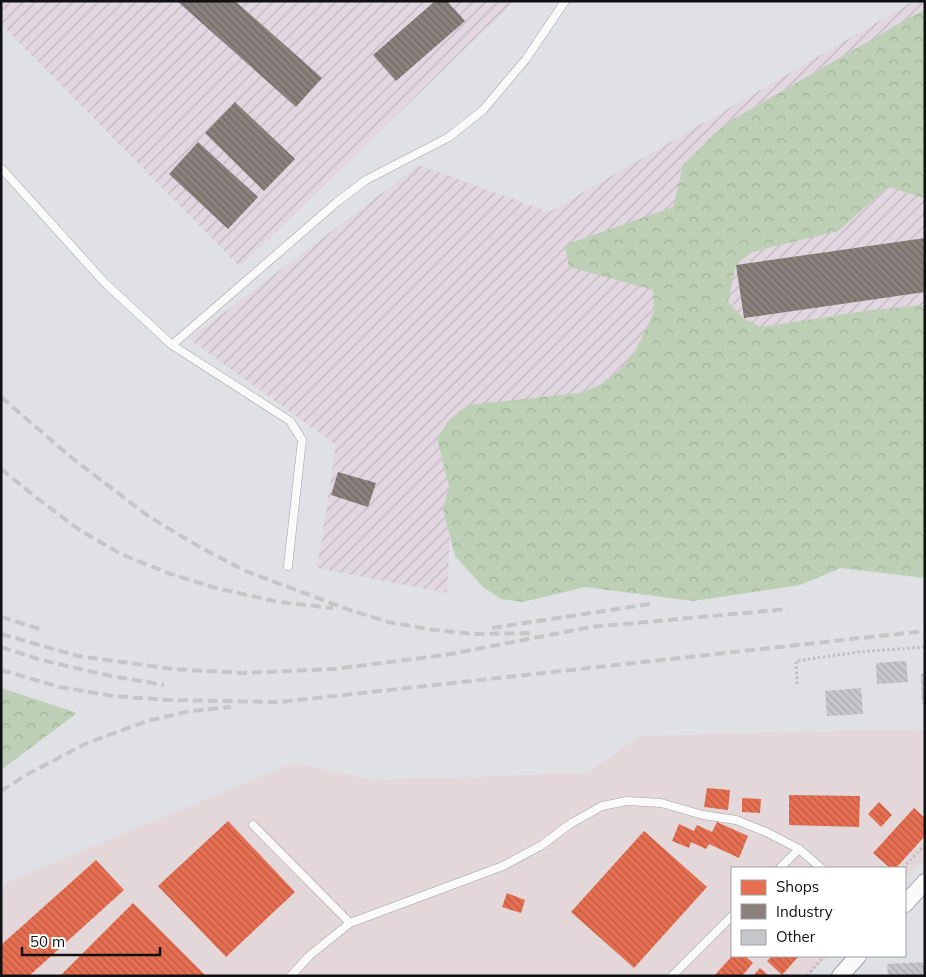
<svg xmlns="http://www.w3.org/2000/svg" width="926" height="977" font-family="Mulish,sans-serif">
	<defs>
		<pattern id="industrial-furrows" width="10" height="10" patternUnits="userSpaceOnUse" patternTransform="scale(1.25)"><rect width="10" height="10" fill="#e2d7e0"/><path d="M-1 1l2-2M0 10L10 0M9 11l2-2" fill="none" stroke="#c1b8bf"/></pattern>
		<pattern id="forest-crowns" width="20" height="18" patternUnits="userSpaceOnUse" patternTransform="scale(1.25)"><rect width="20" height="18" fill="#bdd0b6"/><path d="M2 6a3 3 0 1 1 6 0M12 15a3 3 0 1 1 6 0" fill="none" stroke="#a1b29c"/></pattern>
		<pattern id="shops-back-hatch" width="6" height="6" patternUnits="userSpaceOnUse" patternTransform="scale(1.25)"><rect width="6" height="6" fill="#e76f51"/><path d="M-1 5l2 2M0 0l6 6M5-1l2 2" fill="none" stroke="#ba5a42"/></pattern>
		<pattern id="industry-back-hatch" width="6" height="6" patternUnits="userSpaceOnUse" patternTransform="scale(1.25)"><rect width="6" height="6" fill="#8a817c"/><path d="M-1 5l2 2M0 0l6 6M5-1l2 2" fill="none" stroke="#6f6864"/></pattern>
		<pattern id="building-back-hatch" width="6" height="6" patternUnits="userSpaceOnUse" patternTransform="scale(1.25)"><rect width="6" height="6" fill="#c6c7ca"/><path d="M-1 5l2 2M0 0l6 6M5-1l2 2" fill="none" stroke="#a9aaad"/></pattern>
	</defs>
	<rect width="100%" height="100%" fill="#dfe1e4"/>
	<!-- commercial -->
	<path fill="#e4d7da" d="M925,729V860L905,880V868H732V956H828L807,976H1V890L12,880L293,763L374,780L587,773L640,736Z"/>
	<!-- industrial -->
	<path fill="url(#industrial-furrows)" d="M1,1H514L240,267L1,24Z
		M914,1H925V470L450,534L447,593L317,568L336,445L189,339L419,165L549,212Z"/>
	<!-- forest -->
	<path fill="url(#forest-crowns)" d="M925,10V198L888,187L838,231L752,252L736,265L728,302L744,318L760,327L872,310L925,305V578L841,568L800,585L693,601L585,587L523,602L501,599L483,587L455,556L443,509L449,487L437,438L450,419L468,405L579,393L600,385L620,370L635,351L654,312L653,290L569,267L565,245L673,207L683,165L714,134L732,120L907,19Z
		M1,688L77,713L1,770Z"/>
	<!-- shops -->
	<path fill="url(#shops-back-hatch)" d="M707,788L730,790L728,810L704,807Z
		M789,795L860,796L859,827L789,825Z
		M742,798L761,799L760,813L742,812Z
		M879,802L892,815L881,827L868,814Z
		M914,808L925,818V836L896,868H890L873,853Z
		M228,821L295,892L226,957L158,886Z
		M717,822L748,836L739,858L709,844L706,849L691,842L689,848L672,841L679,824L694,831L697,825L712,832Z
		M644,831L707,887L634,968L571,912Z
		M96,860L124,890L29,976H1V945Z
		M507,893L525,900L521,913L502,907Z
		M133,903L206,976H60Z
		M732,956H745L753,963L742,976H714Z
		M772,956H799L782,975L767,961Z
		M760,968L769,976H753Z"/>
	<!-- industry -->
	<path fill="url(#industry-back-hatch)" d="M177,1H235L322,78L296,107Z
		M435,1H447L465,21L396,81L373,55Z
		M235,102L295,159L264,191L205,133Z
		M198,142L258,197L228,229L169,174Z
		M925,238V292L744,318L736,265Z
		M338,472L376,483L368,507L331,495Z"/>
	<!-- building -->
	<path fill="url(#building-back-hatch)" d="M906,661L908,682L877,684L876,663Z
		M925,673V704H922L921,674Z
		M861,688L863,714L827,716L825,691Z
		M925,962V976H888L887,964Z"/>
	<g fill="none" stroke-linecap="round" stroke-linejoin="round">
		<defs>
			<path id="service" d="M1,168L105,283L172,345L290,421L302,440L288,566
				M172,345L337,202L366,180L449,137L483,110L526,59L565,1
				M253,825L350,923
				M780,868L799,849
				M291,976L309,956L350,923L503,866L542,845L570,824L602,806L627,801L661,803L703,815L736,820L766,832L799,849L821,868
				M672,976L732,916"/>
			<path id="minor" d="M905,904L925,882
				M840,976L858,956"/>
		</defs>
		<!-- service casing -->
		<use href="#service" stroke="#a1a3a5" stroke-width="9"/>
		<!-- minor casing -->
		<use href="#minor" stroke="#a1a3a5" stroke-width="18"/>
		<!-- path -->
		<path stroke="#bfc0c1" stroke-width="3" stroke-dasharray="2.5 2.5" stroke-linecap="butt" d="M797,684L796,661L858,652L925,647
			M903,868L925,845
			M807,976L824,956"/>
		<!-- service -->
		<use href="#service" stroke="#fafafb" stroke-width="8"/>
		<!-- minor -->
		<use href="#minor" stroke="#fafafb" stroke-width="16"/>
		<!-- rail -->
		<path stroke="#c6c6c7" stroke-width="4" stroke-dasharray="10 5" stroke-linecap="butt" d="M1,397L72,458L148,516L198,546L245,571L350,610L388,622L434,630L476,634L531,633
			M1,469L37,498L78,529L121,554L168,573L216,588L279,602L333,608
			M1,617L43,630
			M492,628L650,604
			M1,634L78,656L172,669L242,673L334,669L445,655L591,627L788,609
			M1,647L41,660L111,676L164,685
			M1,670L60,687L113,696L168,700L280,702L925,631
			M1,791L26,775L87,743L147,721L190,711L231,707"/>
	</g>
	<!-- border -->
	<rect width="926" height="977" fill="none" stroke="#101114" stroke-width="5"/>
	<!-- legend -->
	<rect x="731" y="867" width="175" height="90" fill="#ffffff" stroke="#9fa0a1"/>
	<rect x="741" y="880" width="25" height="15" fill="#e76f51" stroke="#9fa0a1"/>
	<text x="776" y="892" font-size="15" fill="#101114">Shops</text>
	<rect x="741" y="904" width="25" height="15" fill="#8a817c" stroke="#9fa0a1"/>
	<text x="776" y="917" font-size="15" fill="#101114">Industry</text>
	<rect x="741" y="930" width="25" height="15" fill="#c6c7ca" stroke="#9fa0a1"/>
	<text x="776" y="942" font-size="15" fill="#101114">Other</text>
	<!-- scale -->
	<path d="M22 947v8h138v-8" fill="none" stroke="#101114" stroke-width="2.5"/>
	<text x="30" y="947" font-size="15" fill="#101114" stroke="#ffffff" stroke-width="4" paint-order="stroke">50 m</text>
</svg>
